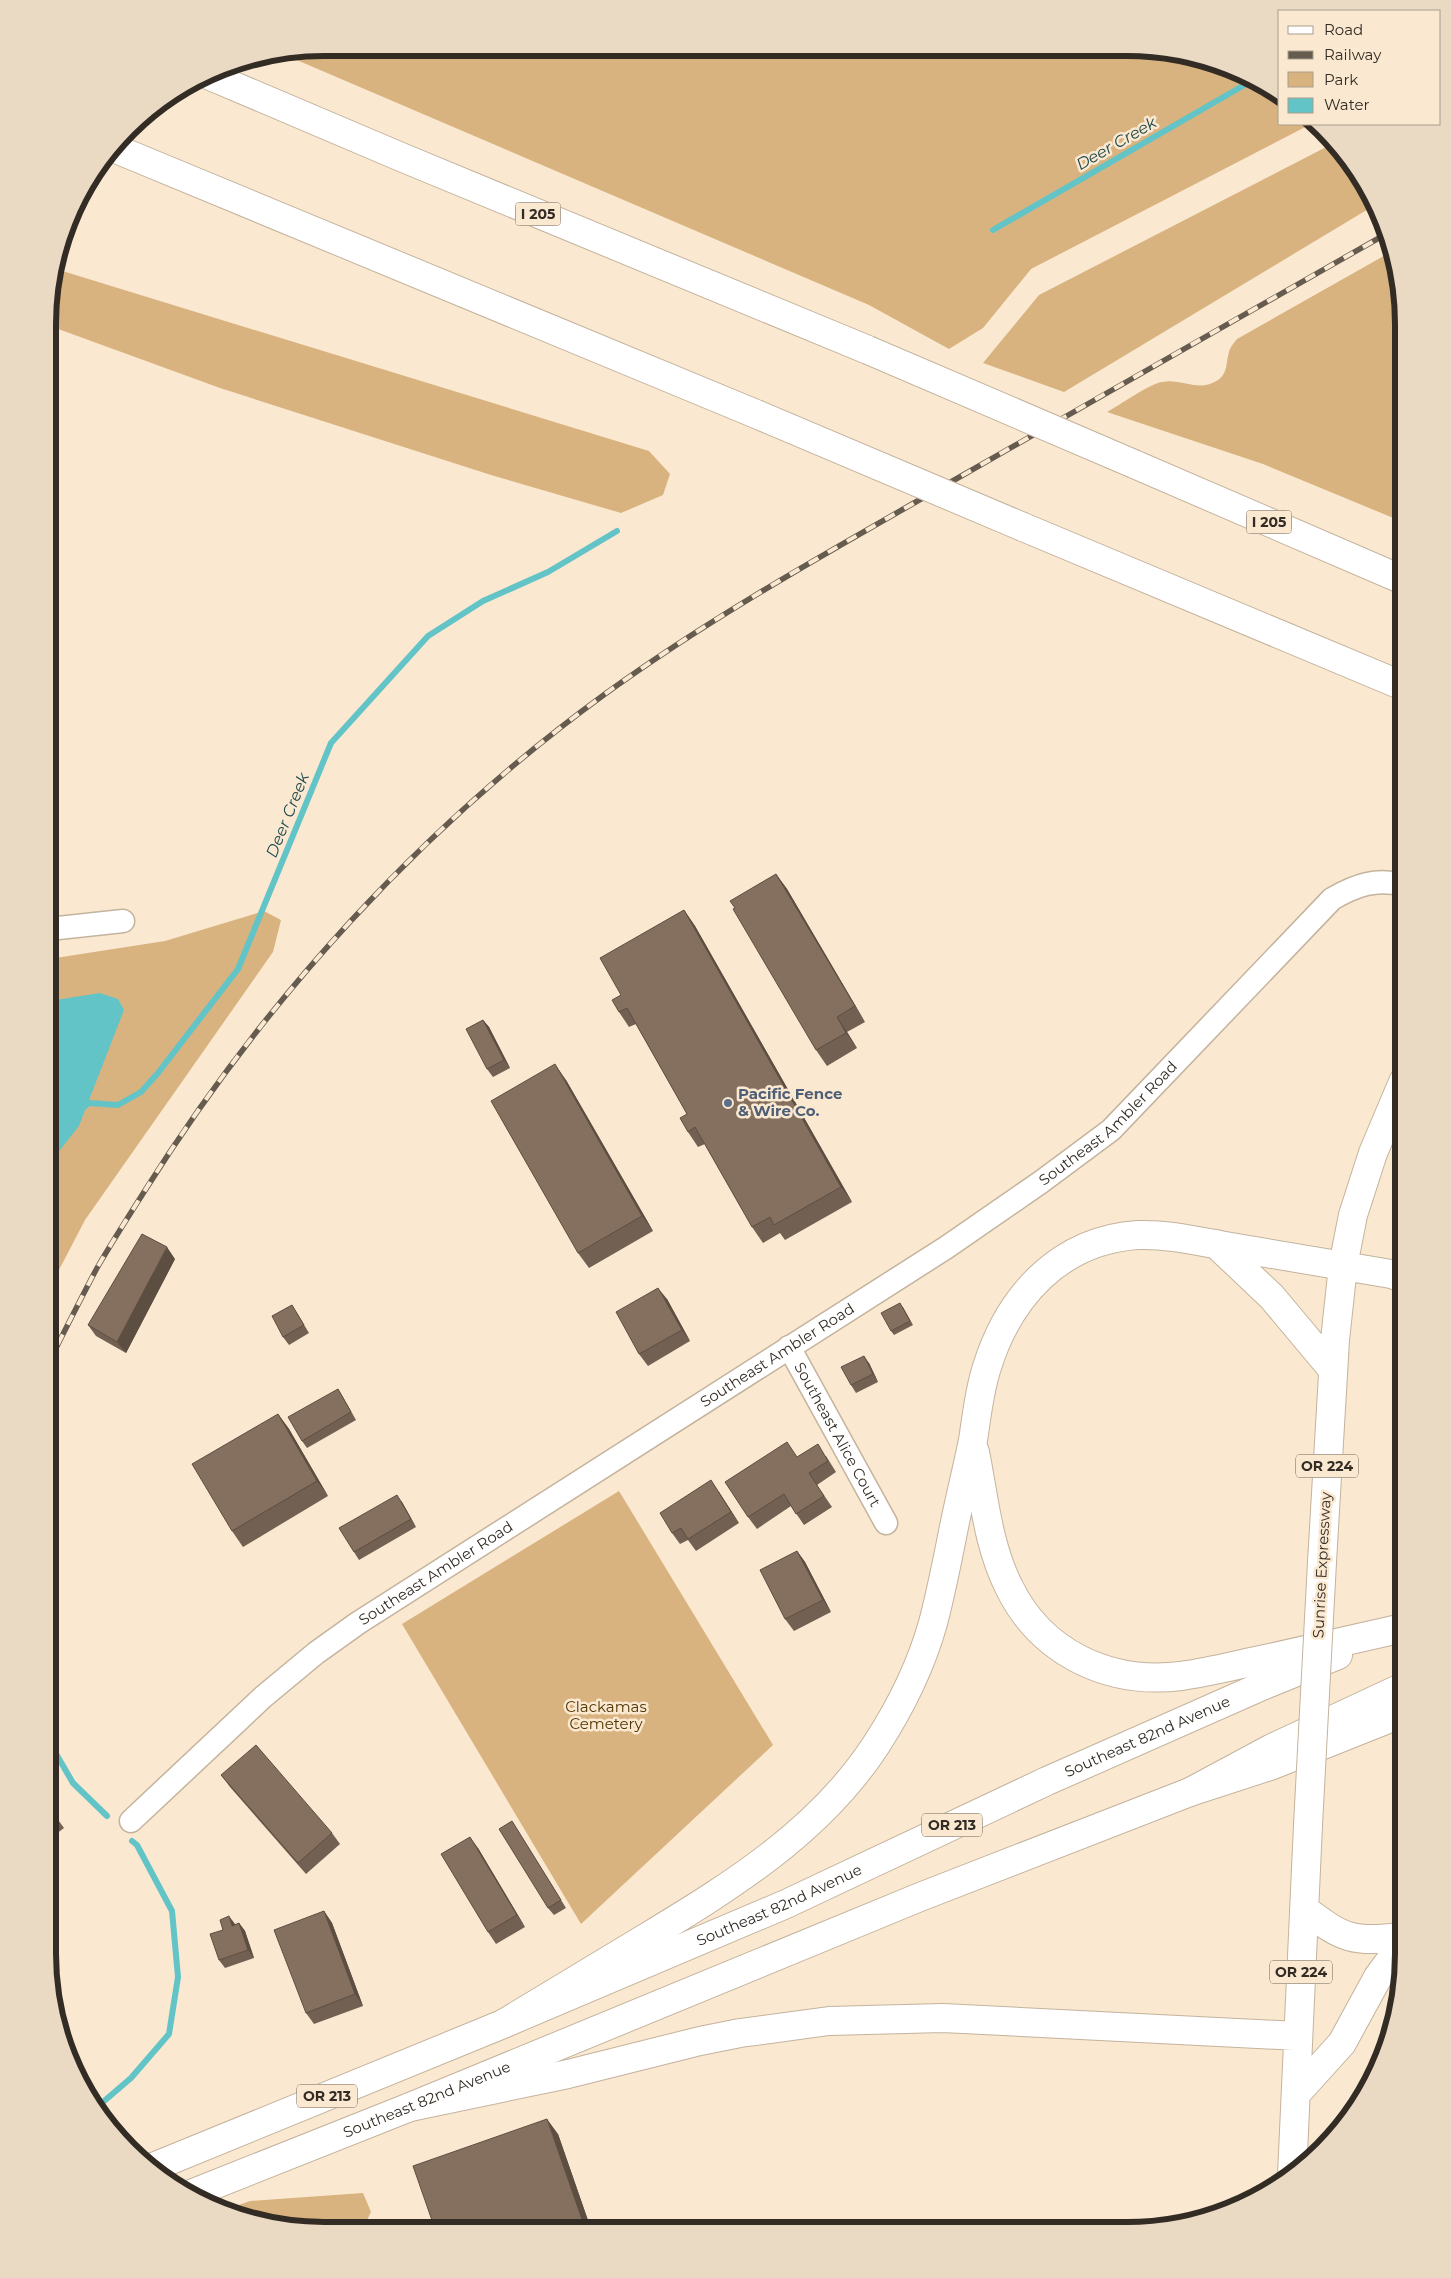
<svg xmlns="http://www.w3.org/2000/svg" width="1451" height="2278" font-family="Montserrat,sans-serif">
	<rect width="100%" height="100%" fill="#fae8d1"/>
	<!-- green -->
	<path fill="#d9b37f" d="M324,48L1163,50L1233,69L1280,96V124H1311L1031,269L983,328L949,349L869,305L285,55Z
		M1334,143L1347,156L1375,205L1064,392L983,363L1039,295Z
		M1389,253L1403,324V522L1263,464L1107,412C1120,405 1149,384 1162,382C1181,378 1199,393 1218,380C1228,373 1226,362 1229,352C1230,347 1234,343 1237,339Z
		M56,269L649,451L670,474L663,495L621,513L491,475L220,388L50,326V288Z
		M264,911L281,920L273,952L85,1220L48,1291L49,959L165,941Z
		M619,1491L773,1745L581,1924L402,1624Z
		M363,2193L371,2212L363,2228H288L222,2211L250,2201Z"/>
	<!-- water -->
	<path fill="#62c4c7" d="M100,993L118,999L124,1010L79,1126L49,1164V1001Z"/>
	<g fill="none" stroke-linecap="round" stroke-linejoin="round">
		<!-- stream -->
		<path stroke="#62c4c7" stroke-width="6" d="M993,230L1253,80
			M84,1107L89,1103L118,1105L141,1092L158,1073L238,969L331,743L428,636L483,601L548,572L617,531
			M48,1740L73,1783L107,1816
			M96,2108L131,2078L169,2034L178,1977L172,1911L137,1845L132,1841"/>
		<defs>
			<g id="street">
				<path d="M49,929L123,921"/>
				<path id="s1" d="M789,1347L886,1523"/>
				<path id="s2" d="M131,1821L263,1697L316,1653L358,1623L947,1247L1041,1182L1111,1130L1332,899C1356,885 1376,878 1403,885"/>
			</g>
			<g id="primary">
				<path id="s3" d="M151,2168L503,2024L786,1904L1047,1781L1262,1686L1338,1655"/>
				<path id="s4" d="M191,2194L410,2107L920,1897L1190,1792L1272,1748L1403,1687"/>
			</g>
			<path id="highway" d="M208,75L401,157L868,350
				M116,149L756,414
				M1134,464L1403,580
				M1023,527L1403,686
				M1216,1244L1272,1297L1333,1370
				M975,1452C984,1497 988,1546 1009,1587C1041,1653 1109,1685 1181,1676C1211,1672 1240,1664 1270,1658C1314,1648 1358,1638 1403,1628
				M1322,1562L1335,1340L1343,1266L1353,1215L1373,1153L1403,1082
				M1190,1792L1270,1766L1403,1713
				M1304,1909C1345,1940 1352,1942 1403,1937
				M503,2024C551,1995 599,1966 647,1937C733,1885 820,1831 876,1745C900,1708 921,1666 933,1623C941,1593 947,1562 953,1532C959,1501 967,1470 973,1440C977,1415 979,1391 987,1367C1009,1296 1060,1240 1138,1235C1167,1234 1197,1241 1225,1246C1280,1255 1335,1265 1391,1274L1403,1278
				M1296,2094L1342,2043L1378,1977L1403,1943
				M410,2107L568,2074L700,2041L740,2033L829,2021L943,2018L1298,2036
				M1292,2175L1308,1825"/>
		</defs>
		<!-- street casing -->
		<use href="#street" stroke="#c4b39d" stroke-width="25"/>
		<!-- primary casing -->
		<use href="#primary" stroke="#c4b39d" stroke-width="30"/>
		<!-- highway casing -->
		<use href="#highway" stroke="#c4b39d" stroke-width="30"/>
		<!-- street -->
		<use href="#street" stroke="#fff" stroke-width="22"/>
		<!-- primary -->
		<use href="#primary" stroke="#fff" stroke-width="28"/>
		<!-- highway -->
		<use href="#highway" stroke="#fff" stroke-width="28"/>
		<defs>
			<path id="rail" d="M48,1364C64,1332 80,1300 97,1268C112,1242 128,1217 144,1192C265,999 421,828 605,694C714,615 832,550 949,483C1094,400 1240,317 1386,234"/>
		</defs>
		<!-- rail casing -->
		<use href="#rail" stroke="#655b4f" stroke-width="5.5"/>
		<!-- rail -->
		<use href="#rail" stroke="#fae8d1" stroke-width="4" stroke-dasharray="11" stroke-linecap="butt"/>
		<defs>
			<path id="highway-bridge" d="M868,350L1134,464
				M756,414L1023,527
				M1308,1825L1322,1562"/>
		</defs>
		<!-- highway-bridge casing -->
		<use href="#highway-bridge" stroke="#c4b39d" stroke-width="30" stroke-linecap="butt"/>
		<!-- highway-bridge -->
		<use href="#highway-bridge" stroke="#fff" stroke-width="28"/>
	</g>
	<!-- wall -->
	<path fill="#726052" d="M776,874L787,889L865,1022L847,1032L857,1048L827,1066L816,1050Z
		M684,910L695,926L852,1202L785,1240L780,1233L763,1243L752,1227L705,1144L698,1147L688,1132L687,1114L636,1024L629,1027L619,1012L621,995Z
		M483,1020L489,1027L510,1068L493,1077L487,1069Z
		M566,1080L653,1231L589,1268L578,1253Z
		M175,1259L126,1353L96,1336L88,1325Z
		M667,1299L690,1341L648,1366L639,1354Z
		M903,1307L913,1325L894,1335L891,1331Z
		M297,1313L309,1333L289,1345L283,1337Z
		M869,1363L878,1382L856,1393L851,1385Z
		M338,1389L343,1397L356,1420L307,1448L302,1441Z
		M278,1414L289,1429L328,1496L243,1547L232,1531Z
		M826,1456L836,1472L817,1485L832,1507L804,1525L791,1506L757,1529L748,1517L797,1457Z
		M719,1492L739,1523L696,1551L688,1540L680,1544L672,1533Z
		M402,1502L416,1527L359,1560L354,1552Z
		M797,1551L805,1562L831,1612L794,1631L785,1619Z
		M221,1775L332,1833L340,1844L306,1874L230,1787Z
		M48,1806L64,1828L48,1840Z
		M517,1829L566,1908L554,1915L548,1908Z
		M478,1848L525,1927L496,1944L488,1932Z
		M324,1911L332,1923L363,2006L314,2024L306,2013Z
		M239,1923L245,1931L254,1958L225,1968L219,1960L223,1930Z
		M558,2134L591,2229H435Z"/>
	<!-- shaded-wall -->
	<path fill="#5d4e42" d="M776,874L787,889L865,1022L855,1006Z
		M684,910L695,926L852,1202L841,1187Z
		M837,1017L847,1032L857,1048L846,1033Z
		M483,1020L489,1027L510,1068L504,1060Z
		M555,1064L566,1080L653,1231L642,1216Z
		M167,1247L175,1259L126,1353L117,1342Z
		M658,1288L667,1299L690,1341L682,1330Z
		M864,1356L869,1363L878,1382L873,1374Z
		M278,1414L289,1429L328,1496L317,1481Z
		M711,1480L719,1492L739,1523L731,1512Z
		M397,1495L402,1502L416,1527L411,1519Z
		M797,1551L805,1562L831,1612L823,1600Z
		M470,1837L478,1848L525,1927L517,1915Z
		M324,1911L332,1923L363,2006L355,1994Z
		M229,1916L235,1924L238,1934L232,1926Z
		M239,1923L245,1931L254,1958L248,1950Z
		M547,2119L558,2134L591,2229H587L584,2225Z"/>
	<!-- building -->
	<path fill="#85705f" stroke="#5d4e42" d="M776,874L855,1006L837,1017L846,1033L816,1050L733,909L735,908L730,901Z
		M684,910L841,1187L774,1225L770,1217L752,1227L695,1127L688,1132L680,1118L687,1114L627,1008L619,1012L612,1000L621,995L600,958Z
		M483,1020L504,1060L487,1069L466,1029Z
		M555,1064L642,1216L578,1253L491,1101Z
		M142,1234L167,1247L117,1342L88,1325Z
		M658,1288L682,1330L639,1354L616,1312Z
		M900,1303L910,1321L891,1331L881,1313Z
		M292,1305L304,1325L283,1337L272,1316Z
		M864,1356L873,1374L851,1385L841,1367Z
		M338,1389L351,1412L302,1441L288,1417Z
		M278,1414L317,1481L232,1531L192,1464Z
		M787,1442L797,1457L818,1444L828,1461L809,1473L824,1496L796,1514L784,1494L748,1517L725,1482Z
		M711,1480L731,1512L688,1539L681,1528L672,1533L660,1513Z
		M397,1495L411,1519L354,1552L339,1528Z
		M797,1551L823,1600L785,1619L760,1570Z
		M256,1745L332,1833L298,1863L221,1775Z
		M48,1806L58,1820L48,1828Z
		M512,1821L561,1900L548,1908L499,1829Z
		M470,1837L517,1915L488,1932L441,1854Z
		M324,1911L355,1994L306,2013L274,1930Z
		M229,1916L232,1926L239,1923L248,1950L219,1960L210,1934L223,1930L220,1920Z
		M547,2119L584,2225L572,2229H435L413,2166Z"/>
	<!-- markers -->
	<circle fill="#5c6f8a" stroke="#fae8d1" stroke-width="2" cx="728" cy="1103" r="5"/>
	<g text-anchor="middle" stroke-width="5" stroke-linejoin="round" paint-order="stroke">
		<!-- shield labels -->
		<g fill="#fae8d1" stroke="#6f6458" stroke-width="1">
			<rect x="515.5" y="202.5" width="45" height="23" rx="4"/>
			<rect x="1246.5" y="510.5" width="45" height="23" rx="4"/>
			<rect x="1296" y="1454.5" width="62" height="23" rx="4"/>
			<rect x="922" y="1813.5" width="60" height="23" rx="4"/>
			<rect x="1270" y="1960.5" width="62" height="23" rx="4"/>
			<rect x="297" y="2084.5" width="60" height="23" rx="4"/>
		</g>
		<g font-size="14" font-weight="bold" fill="#332c24">
			<text x="538" y="219">I 205</text>
			<text x="1269" y="527">I 205</text>
			<text x="1327" y="1471">OR 224</text>
			<text x="952" y="1830">OR 213</text>
			<text x="1301" y="1977">OR 224</text>
			<text x="327" y="2101">OR 213</text>
		</g>
		<!-- service labels -->
		<g font-size="15" font-weight="bold" fill="#4e5e75" stroke="#fae8d1" text-anchor="start">
			<text x="738" y="1099">Pacific Fence<tspan x="738" dy="17">&amp; Wire Co.</tspan></text>
		</g>
		<!-- street labels -->
		<g font-size="15" fill="#332c24" stroke="#fae8d1">
			<text dy="5" stroke="none"><textPath href="#s2" startOffset="1204">Southeast Ambler Road</textPath></text>
			<text dy="5" stroke="none"><textPath href="#s2" startOffset="799">Southeast Ambler Road</textPath></text>
			<text dy="5" stroke="none"><textPath href="#s1" startOffset="100">Southeast Alice Court</textPath></text>
			<text transform="translate(1322 1565) rotate(-87)" y="5">Sunrise Expressway</text>
			<text dy="5" stroke="none"><textPath href="#s2" startOffset="394">Southeast Ambler Road</textPath></text>
			<text dy="5" stroke="none"><textPath href="#s3" startOffset="1086">Southeast 82nd Avenue</textPath></text>
			<text dy="5" stroke="none"><textPath href="#s3" startOffset="681">Southeast 82nd Avenue</textPath></text>
			<text dy="5" stroke="none"><textPath href="#s4" startOffset="254">Southeast 82nd Avenue</textPath></text>
		</g>
		<!-- park labels -->
		<g font-size="15" fill="#513401" stroke="#fae8d1">
			<text x="606" y="1712">Clackamas<tspan x="606" dy="17">Cemetery</tspan></text>
		</g>
		<!-- water labels -->
		<g font-size="16" font-style="italic" fill="#1b484a" stroke="#fae8d1">
			<text transform="translate(1116 143) rotate(-30)" y="6">Deer Creek</text>
			<text transform="translate(287 815) rotate(-68)" y="6">Deer Creek</text>
		</g>
	</g>
	<!-- crop -->
	<path d="M0 0H1451V2278H0ZM324 56H1127A268 268 0 0 1 1395 324V1954A268 268 0 0 1 1127 2222H324A268 268 0 0 1 56 1954V324A268 268 0 0 1 324 56Z" fill="#ead9c3" fill-rule="evenodd"/>
	<path fill="none" stroke="#332c24" stroke-width="6" d="M324 56H1127A268 268 0 0 1 1395 324V1954A268 268 0 0 1 1127 2222H324A268 268 0 0 1 56 1954V324A268 268 0 0 1 324 56Z"/>
	<!-- legend -->
	<rect x="1278" y="10" width="162" height="115" fill="#fae8d1" stroke="#aa9d8c"/>
	<rect x="1288" y="26" width="25" height="8" fill="#ffffff" stroke="#aa9d8c"/>
	<text x="1324" y="35" font-size="15" fill="#332c24">Road</text>
	<rect x="1288" y="51" width="25" height="8" fill="#655b4f" stroke="#aa9d8c"/>
	<text x="1324" y="60" font-size="15" fill="#332c24">Railway</text>
	<rect x="1288" y="72" width="25" height="15" fill="#d9b37f" stroke="#aa9d8c"/>
	<text x="1324" y="85" font-size="15" fill="#332c24">Park</text>
	<rect x="1288" y="98" width="25" height="15" fill="#62c4c7" stroke="#aa9d8c"/>
	<text x="1324" y="110" font-size="15" fill="#332c24">Water</text>
</svg>
